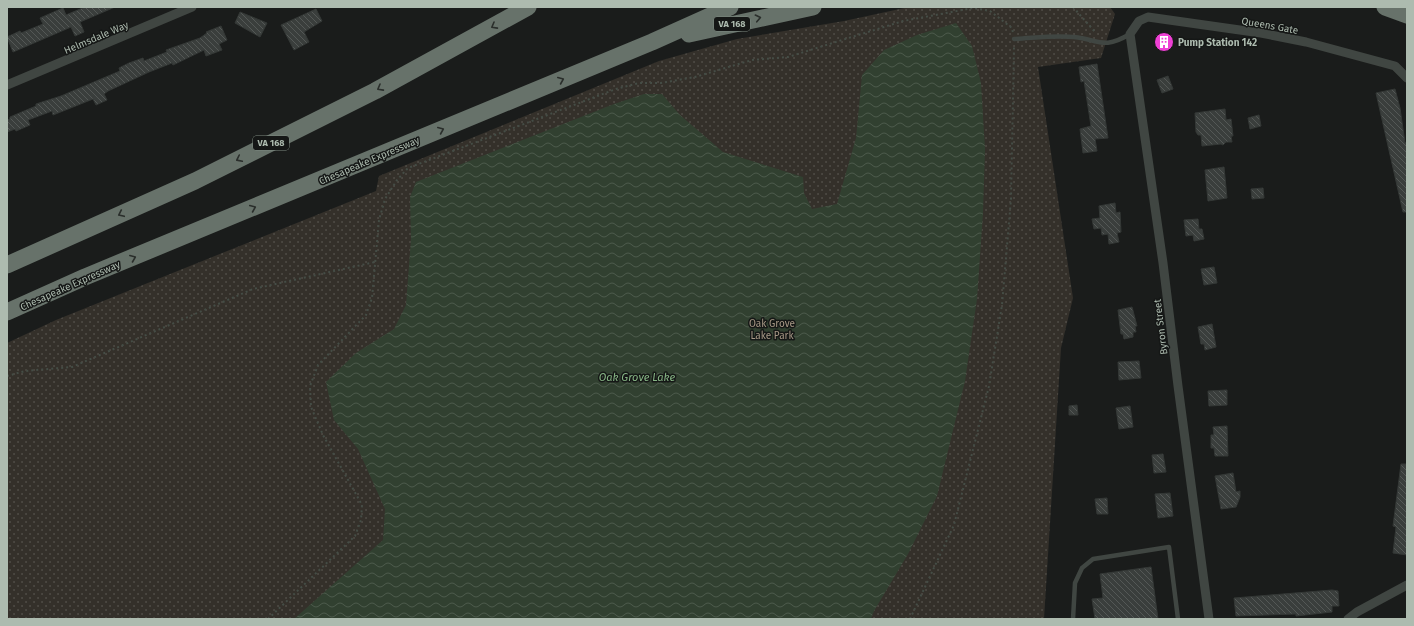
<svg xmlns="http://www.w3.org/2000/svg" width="1414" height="626" font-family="'Fira Sans',sans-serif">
	<defs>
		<pattern id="green-dots" width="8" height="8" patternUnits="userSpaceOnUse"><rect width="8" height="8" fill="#34302a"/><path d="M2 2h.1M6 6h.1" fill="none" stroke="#4f4c46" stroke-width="1.8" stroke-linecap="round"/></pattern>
		<pattern id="water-waves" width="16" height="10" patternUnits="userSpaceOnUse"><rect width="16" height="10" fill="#314030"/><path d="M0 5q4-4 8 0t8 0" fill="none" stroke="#4c5a4b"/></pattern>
		<pattern id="building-back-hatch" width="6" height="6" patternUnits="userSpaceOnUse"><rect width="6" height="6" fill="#3a3e3c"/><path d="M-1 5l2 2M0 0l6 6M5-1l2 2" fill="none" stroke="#545856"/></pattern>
	</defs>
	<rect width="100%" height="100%" fill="#1a1c1b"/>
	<!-- green -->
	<path fill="url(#green-dots)" d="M909,7H1110L1115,14L1101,58L1038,67L1073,298L1061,348L1044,619H7V343L56,320L376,191L379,176L659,61L737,39L844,21Z"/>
	<!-- water -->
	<path fill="url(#water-waves)" d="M956,23L972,46L981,83L985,149L983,213L977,299L965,381L937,496L908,554L874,611L871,619H294L383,540L385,509L358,449L334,420L326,382L356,353L394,329L406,305L411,239L410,197L416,182L614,104L644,94H662L680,115L723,152L803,177L804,193L812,209L837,204L856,138L862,75L884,50L917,35Z"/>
	<!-- building -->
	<path fill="url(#building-back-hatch)" stroke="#343836" d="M85,7H115L80,22L84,32L75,36L71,27L13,52L7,37L20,31L21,33L43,24L40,18L63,8L66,15Z
		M316,9L322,21L304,32L309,42L294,50L281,25Z
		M240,12L267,23L260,37L235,23Z
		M221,26L227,40L219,44L222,50L206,56L204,50L173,65L172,63L149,72L108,91L104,94L107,100L96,105L93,99L53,115L52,111L28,120L30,125L16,131L15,129L7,132V120L10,119V117L36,106V104L61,96L120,71L119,68L129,63L143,58L144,61L167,52L166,50L200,38L207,33L206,32Z
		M1097,64L1108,138L1095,139L1097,151L1083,153L1080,129L1091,126L1084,81L1081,82L1079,67Z
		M1168,76L1173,89L1162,93L1157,80Z
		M1395,89L1400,108L1405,143L1407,142V212H1403L1376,93Z
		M1225,109L1226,120L1231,119L1233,136H1231L1232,142H1226L1223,145L1221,144L1202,146L1201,135H1198L1196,132L1195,113Z
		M1259,115L1261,126L1250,129L1248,118Z
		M1224,167L1227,198L1208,201L1205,170Z
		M1263,188L1264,198L1252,199L1251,189Z
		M1115,203L1116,213L1120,212L1121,232L1117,233L1119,242L1109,244L1108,234L1102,235L1101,228L1094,229L1092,219L1100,218L1099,206Z
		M1198,219L1199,229H1202L1204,239L1194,241L1193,235L1186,236L1184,220Z
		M1214,267L1217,283L1204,285L1201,269Z
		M1132,307L1137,326H1135L1136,332H1133V337L1124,339L1123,334H1121L1118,310Z
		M1212,324L1216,347L1205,350L1204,344H1201L1198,327Z
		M1139,361L1141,378L1119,380L1118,362Z
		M1227,390V405L1209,406L1208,391Z
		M1077,405L1078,415H1069V406Z
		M1130,406L1133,427L1119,429L1116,408Z
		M1227,426L1228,456H1215L1214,448H1211V435H1214L1213,427Z
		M1163,454L1166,472L1154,473L1152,455Z
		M1401,464H1407V555L1393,553L1396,527L1393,526Z
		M1233,473L1236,492L1240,491V497L1236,507L1221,509L1215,476Z
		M1170,493L1173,516L1158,518L1155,494Z
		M1107,498L1108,514H1097L1095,499Z
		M1151,567L1158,619H1095L1092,599L1103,598L1100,574Z
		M1332,590L1338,591L1339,606H1332V612L1296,616V614L1236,616L1234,598Z"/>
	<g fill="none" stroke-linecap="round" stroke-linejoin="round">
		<!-- path -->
		<path stroke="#454d46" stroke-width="2" stroke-dasharray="2 3" stroke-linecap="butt" d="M1073,7L1096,33
			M7,376L25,371L72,367L253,289L375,262
			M268,619L355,536L361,520L362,505L323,435L311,407L310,386L318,365L366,315L372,298L379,220L385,199L397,180L408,168L616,89L639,83H661L695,77L752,60L788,57L903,21L973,8L990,11L1012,28L1013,33
			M910,619L954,525L989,386L1002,305L1011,199L1014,47"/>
		<!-- service -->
		<path stroke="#404642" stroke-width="4.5" d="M1014,39C1034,38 1055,35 1074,37C1100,40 1103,50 1130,34
			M1073,619L1075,583L1082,568L1093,559L1169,547L1178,619"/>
		<!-- minor -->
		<path stroke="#404642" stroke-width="9" d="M7,85L192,7
			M1209,619L1178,386L1163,263L1130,34L1139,21L1148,17L1261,33L1306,42L1395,66L1407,78
			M1348,619L1357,612L1407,585"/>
		<!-- motorway -->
		<path stroke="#67726a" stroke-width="17" d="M1385,7L1407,15
			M689,34L813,7
			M7,265L195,181L375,91L528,7
			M7,312L85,277L652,42L730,7"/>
	</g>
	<!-- one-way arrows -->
	<defs><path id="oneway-chevron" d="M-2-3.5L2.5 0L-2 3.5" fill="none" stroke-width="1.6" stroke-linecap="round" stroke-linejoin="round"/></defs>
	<g stroke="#2a2e2b">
		<use href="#oneway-chevron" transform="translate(758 18) rotate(-12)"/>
		<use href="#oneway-chevron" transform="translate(494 26) rotate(151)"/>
		<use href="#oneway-chevron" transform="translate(561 80) rotate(-23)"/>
		<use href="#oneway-chevron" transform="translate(380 88) rotate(151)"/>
		<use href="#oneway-chevron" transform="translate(441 130) rotate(-23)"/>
		<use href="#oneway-chevron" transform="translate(239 159) rotate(154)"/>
		<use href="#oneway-chevron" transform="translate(253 208) rotate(-23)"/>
		<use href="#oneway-chevron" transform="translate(121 214) rotate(155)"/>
		<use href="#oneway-chevron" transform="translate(133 258) rotate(-22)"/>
	</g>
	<!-- icons -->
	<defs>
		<symbol id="building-disc" viewBox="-11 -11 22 22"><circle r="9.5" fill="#ee40d4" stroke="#151716"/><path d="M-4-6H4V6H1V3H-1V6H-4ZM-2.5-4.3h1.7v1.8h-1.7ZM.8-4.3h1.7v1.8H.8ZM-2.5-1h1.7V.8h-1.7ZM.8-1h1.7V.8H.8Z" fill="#fff"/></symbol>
	</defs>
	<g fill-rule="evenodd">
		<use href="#building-disc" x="1153" y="31" width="22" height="22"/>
	</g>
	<g text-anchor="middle" stroke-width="3" stroke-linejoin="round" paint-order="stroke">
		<!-- shield labels -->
		<g fill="#151716" stroke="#7f8a81" stroke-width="1">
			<rect x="714" y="17" width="36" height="14" rx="3"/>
			<rect x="253" y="136" width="36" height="14" rx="3"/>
		</g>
		<g font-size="9" font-weight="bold" fill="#adbbaf">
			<text x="732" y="27">VA 168</text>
			<text x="271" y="146">VA 168</text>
		</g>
		<!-- street labels -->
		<g font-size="10" fill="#adbbaf" stroke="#151716">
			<text transform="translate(1270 25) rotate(10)" y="4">Queens Gate</text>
			<text transform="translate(96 37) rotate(-23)" y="4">Helmsdale Way</text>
			<text transform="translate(369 160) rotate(-23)" y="4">Chesapeake Expressway</text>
			<text transform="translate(70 285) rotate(-24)" y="4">Chesapeake Expressway</text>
			<text transform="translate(1160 327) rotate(-97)" y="4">Byron Street</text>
		</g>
		<!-- poi labels -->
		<g font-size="10" font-weight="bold" fill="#adbbaf" stroke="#151716" text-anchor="start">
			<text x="1178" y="46">Pump Station 142</text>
		</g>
		<!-- park labels -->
		<g font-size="10" fill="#a69785" stroke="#151716">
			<text x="772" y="327">Oak Grove<tspan x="772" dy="12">Lake Park</tspan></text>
		</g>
		<!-- water labels -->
		<g font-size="11" font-style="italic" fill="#87b585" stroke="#151716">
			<text x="637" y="381">Oak Grove Lake</text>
		</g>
	</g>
	<!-- border -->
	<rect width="1414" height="626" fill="none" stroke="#adbbaf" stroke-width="16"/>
</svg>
